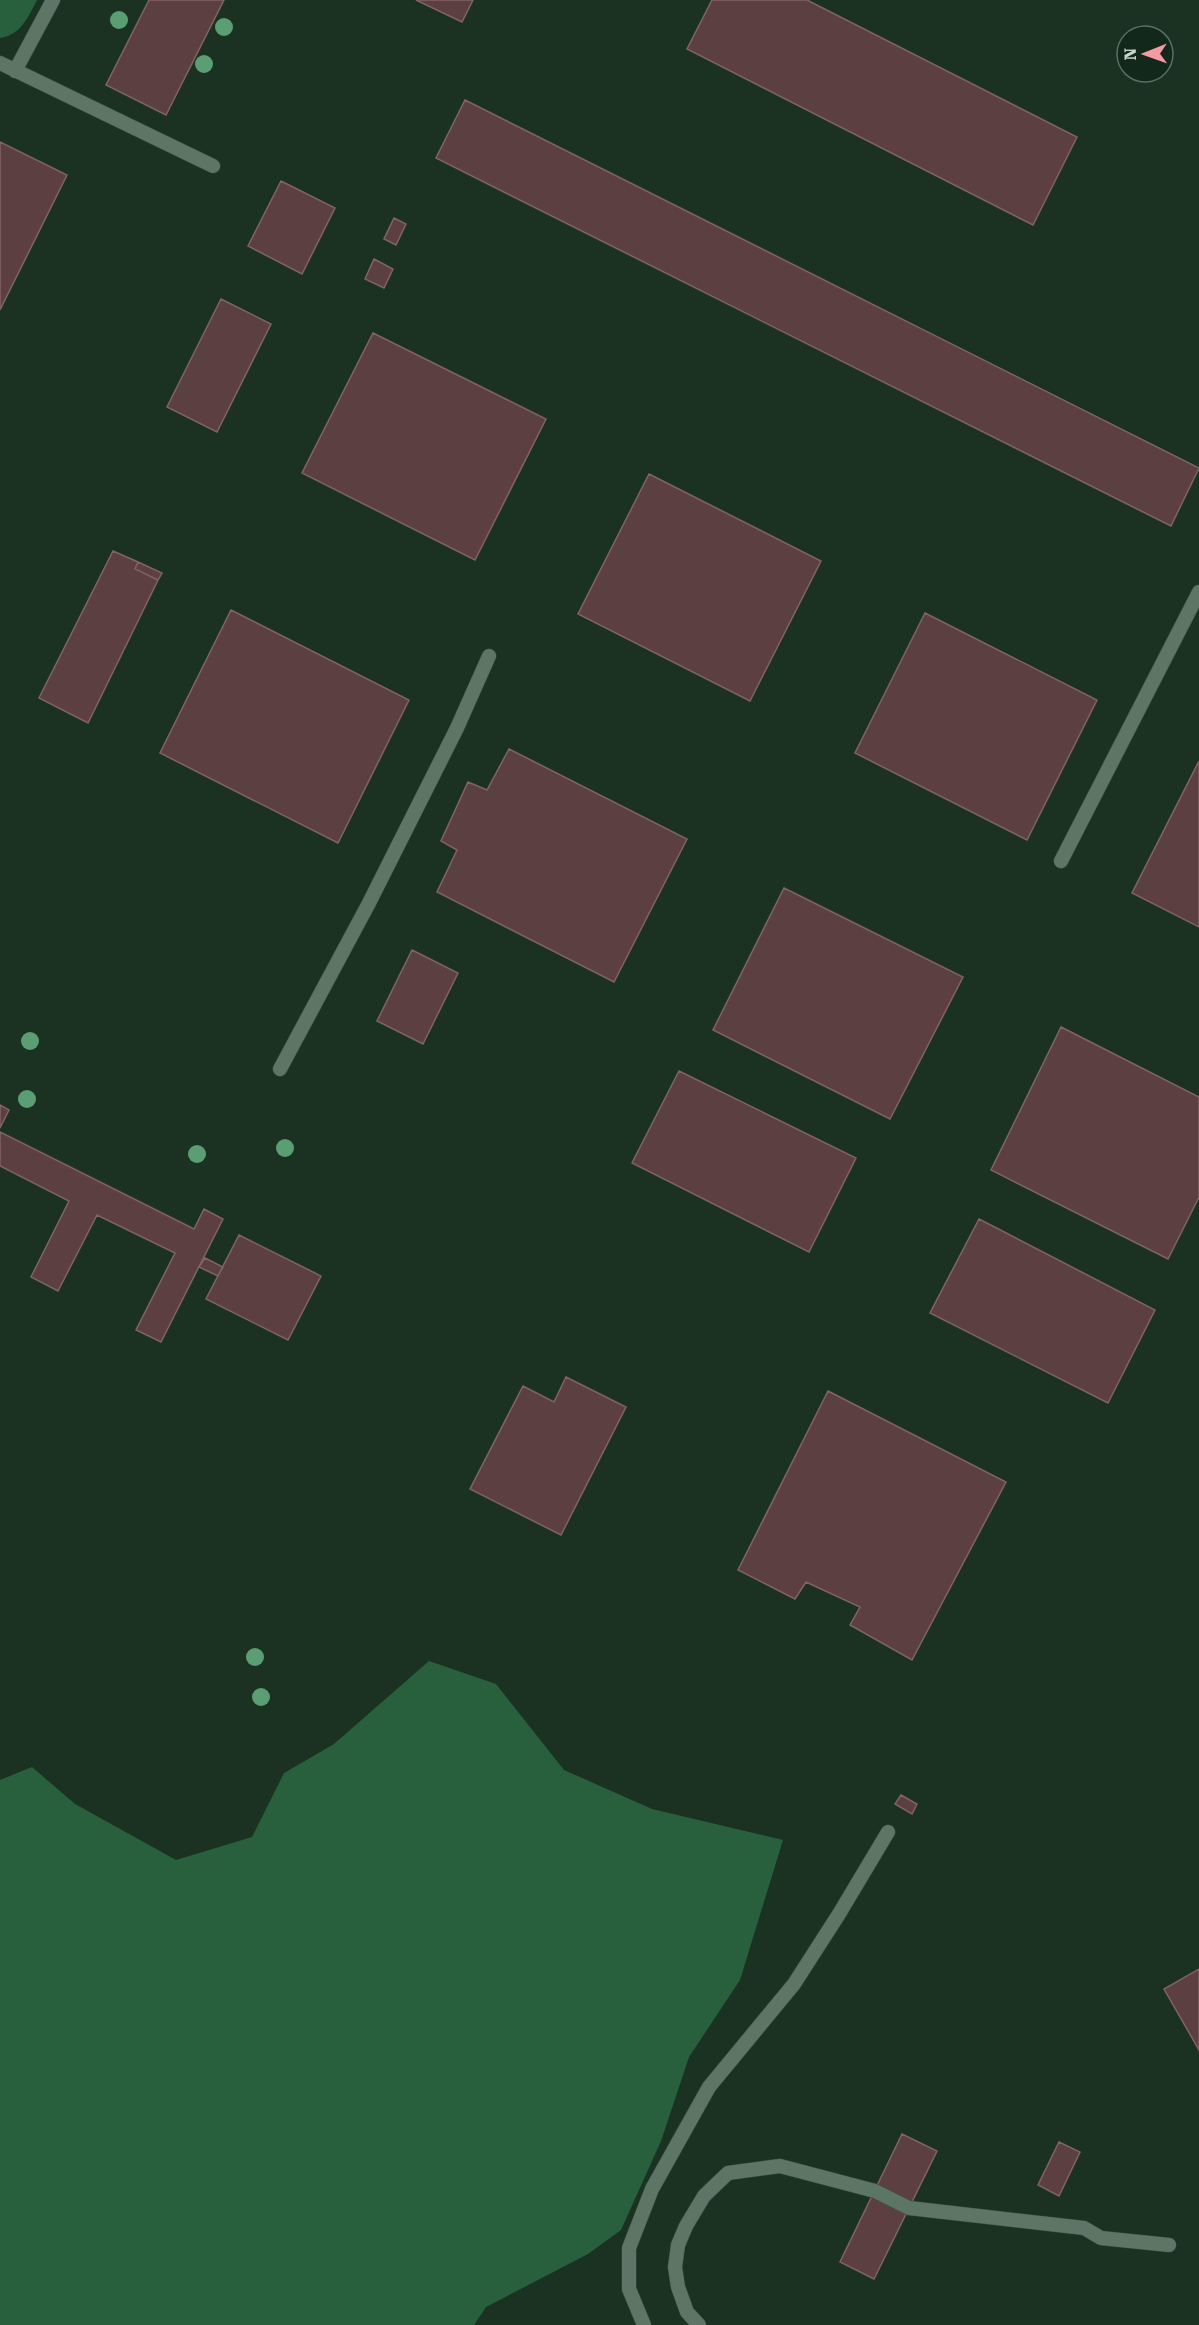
<svg xmlns="http://www.w3.org/2000/svg" width="1199" height="2325" font-family="'Roboto Serif',serif">
	<rect width="100%" height="100%" fill="#1b3223"/>
	<!-- green -->
	<path fill="#28603e" d="M0,0H37C28,17 21,35 0,38Z
		M429,1661L496,1684L564,1770L652,1809L783,1840L740,1980L689,2057L661,2141L621,2230L588,2254L486,2307L474,2325H0V1780L32,1767L75,1804L176,1860L252,1837L284,1773L334,1744Z"/>
	<!-- building -->
	<path fill="#5b3f41" stroke="#826365" stroke-width="1.5" d="M149,0H224L166,115L106,85Z
		M416,0H473L462,22Z
		M712,0H807L1077,137L1033,225L687,49Z
		M465,100L1199,468L1171,526L436,158Z
		M0,142L67,175L0,310Z
		M281,181L335,208L302,274L248,246Z
		M394,218L406,224L396,245L384,239Z
		M374,259L393,269L384,288L365,279Z
		M221,299L271,324L217,432L167,407Z
		M373,333L546,419L475,560L302,473Z
		M649,474L821,561L750,701L578,614Z
		M113,551L138,562L135,569L158,580L88,723L39,698Z
		M138,562L162,573L158,580L135,569Z
		M231,610L409,700L338,843L160,753Z
		M925,613L1097,700L1027,840L855,753Z
		M509,749L687,839L614,982L437,892L457,850L441,841L468,782L487,790Z
		M1199,761V927L1132,893Z
		M784,888L963,977L890,1119L713,1030Z
		M412,950L458,973L423,1044L377,1021Z
		M1061,1027L1199,1097V1197L1168,1259L991,1170Z
		M679,1071L856,1158L809,1252L632,1163Z
		M0,1105L9,1110L0,1128Z
		M0,1132L194,1229L204,1209L223,1219L161,1342L136,1330L175,1253L97,1215L58,1291L31,1277L69,1201L0,1166Z
		M979,1219L1155,1310L1108,1403L930,1313Z
		M239,1235L321,1276L288,1340L206,1299Z
		M205,1258L223,1267L218,1276L199,1267Z
		M566,1377L626,1407L561,1535L470,1489L523,1386L554,1402Z
		M828,1391L1006,1482L912,1660L850,1625L860,1607L806,1582L795,1599L738,1570Z
		M901,1795L917,1804L912,1814L895,1804Z
		M1199,1969V2050L1164,1989Z
		M902,2134L937,2151L874,2279L840,2262Z
		M1059,2142L1080,2152L1059,2196L1038,2185Z"/>
	<g fill="none" stroke-linecap="round" stroke-linejoin="round">
		<defs>
			<path id="service" d="M0,63L213,166
				M15,71L53,0
				M1061,861L1199,592
				M280,1069L369,903L457,728L489,656
				M644,2325L629,2289V2248L652,2189L709,2087L794,1984L839,1914L888,1832
				M699,2325L687,2312L678,2287L675,2267L678,2245L686,2226L704,2196L728,2173L780,2166L875,2191L909,2208L1084,2228L1101,2238L1169,2245"/>
		</defs>
		<!-- service casing -->
		<use href="#service" stroke="#3b4f42" stroke-width="15"/>
		<!-- service -->
		<use href="#service" stroke="#5c7564" stroke-width="14"/>
	</g>
	<!-- trees -->
	<g fill="#5b9e73">
		<circle cx="119" cy="20" r="9"/>
		<circle cx="224" cy="27" r="9"/>
		<circle cx="204" cy="64" r="9"/>
		<circle cx="30" cy="1041" r="9"/>
		<circle cx="27" cy="1099" r="9"/>
		<circle cx="285" cy="1148" r="9"/>
		<circle cx="197" cy="1154" r="9"/>
		<circle cx="255" cy="1657" r="9"/>
		<circle cx="261" cy="1697" r="9"/>
	</g>
	<!-- north arrow -->
	<g transform="translate(1145 54) rotate(269)"><circle r="28" fill="#11281a" stroke="#5a6e61" stroke-width="1.5"/>
	<path d="M0-4.5L10 22L0 15L-10 22Z" fill="#f49aa2"/>
	<text y="-9" font-size="16" font-weight="bold" text-anchor="middle" fill="#c8d6cc">N</text>
	</g>
</svg>
